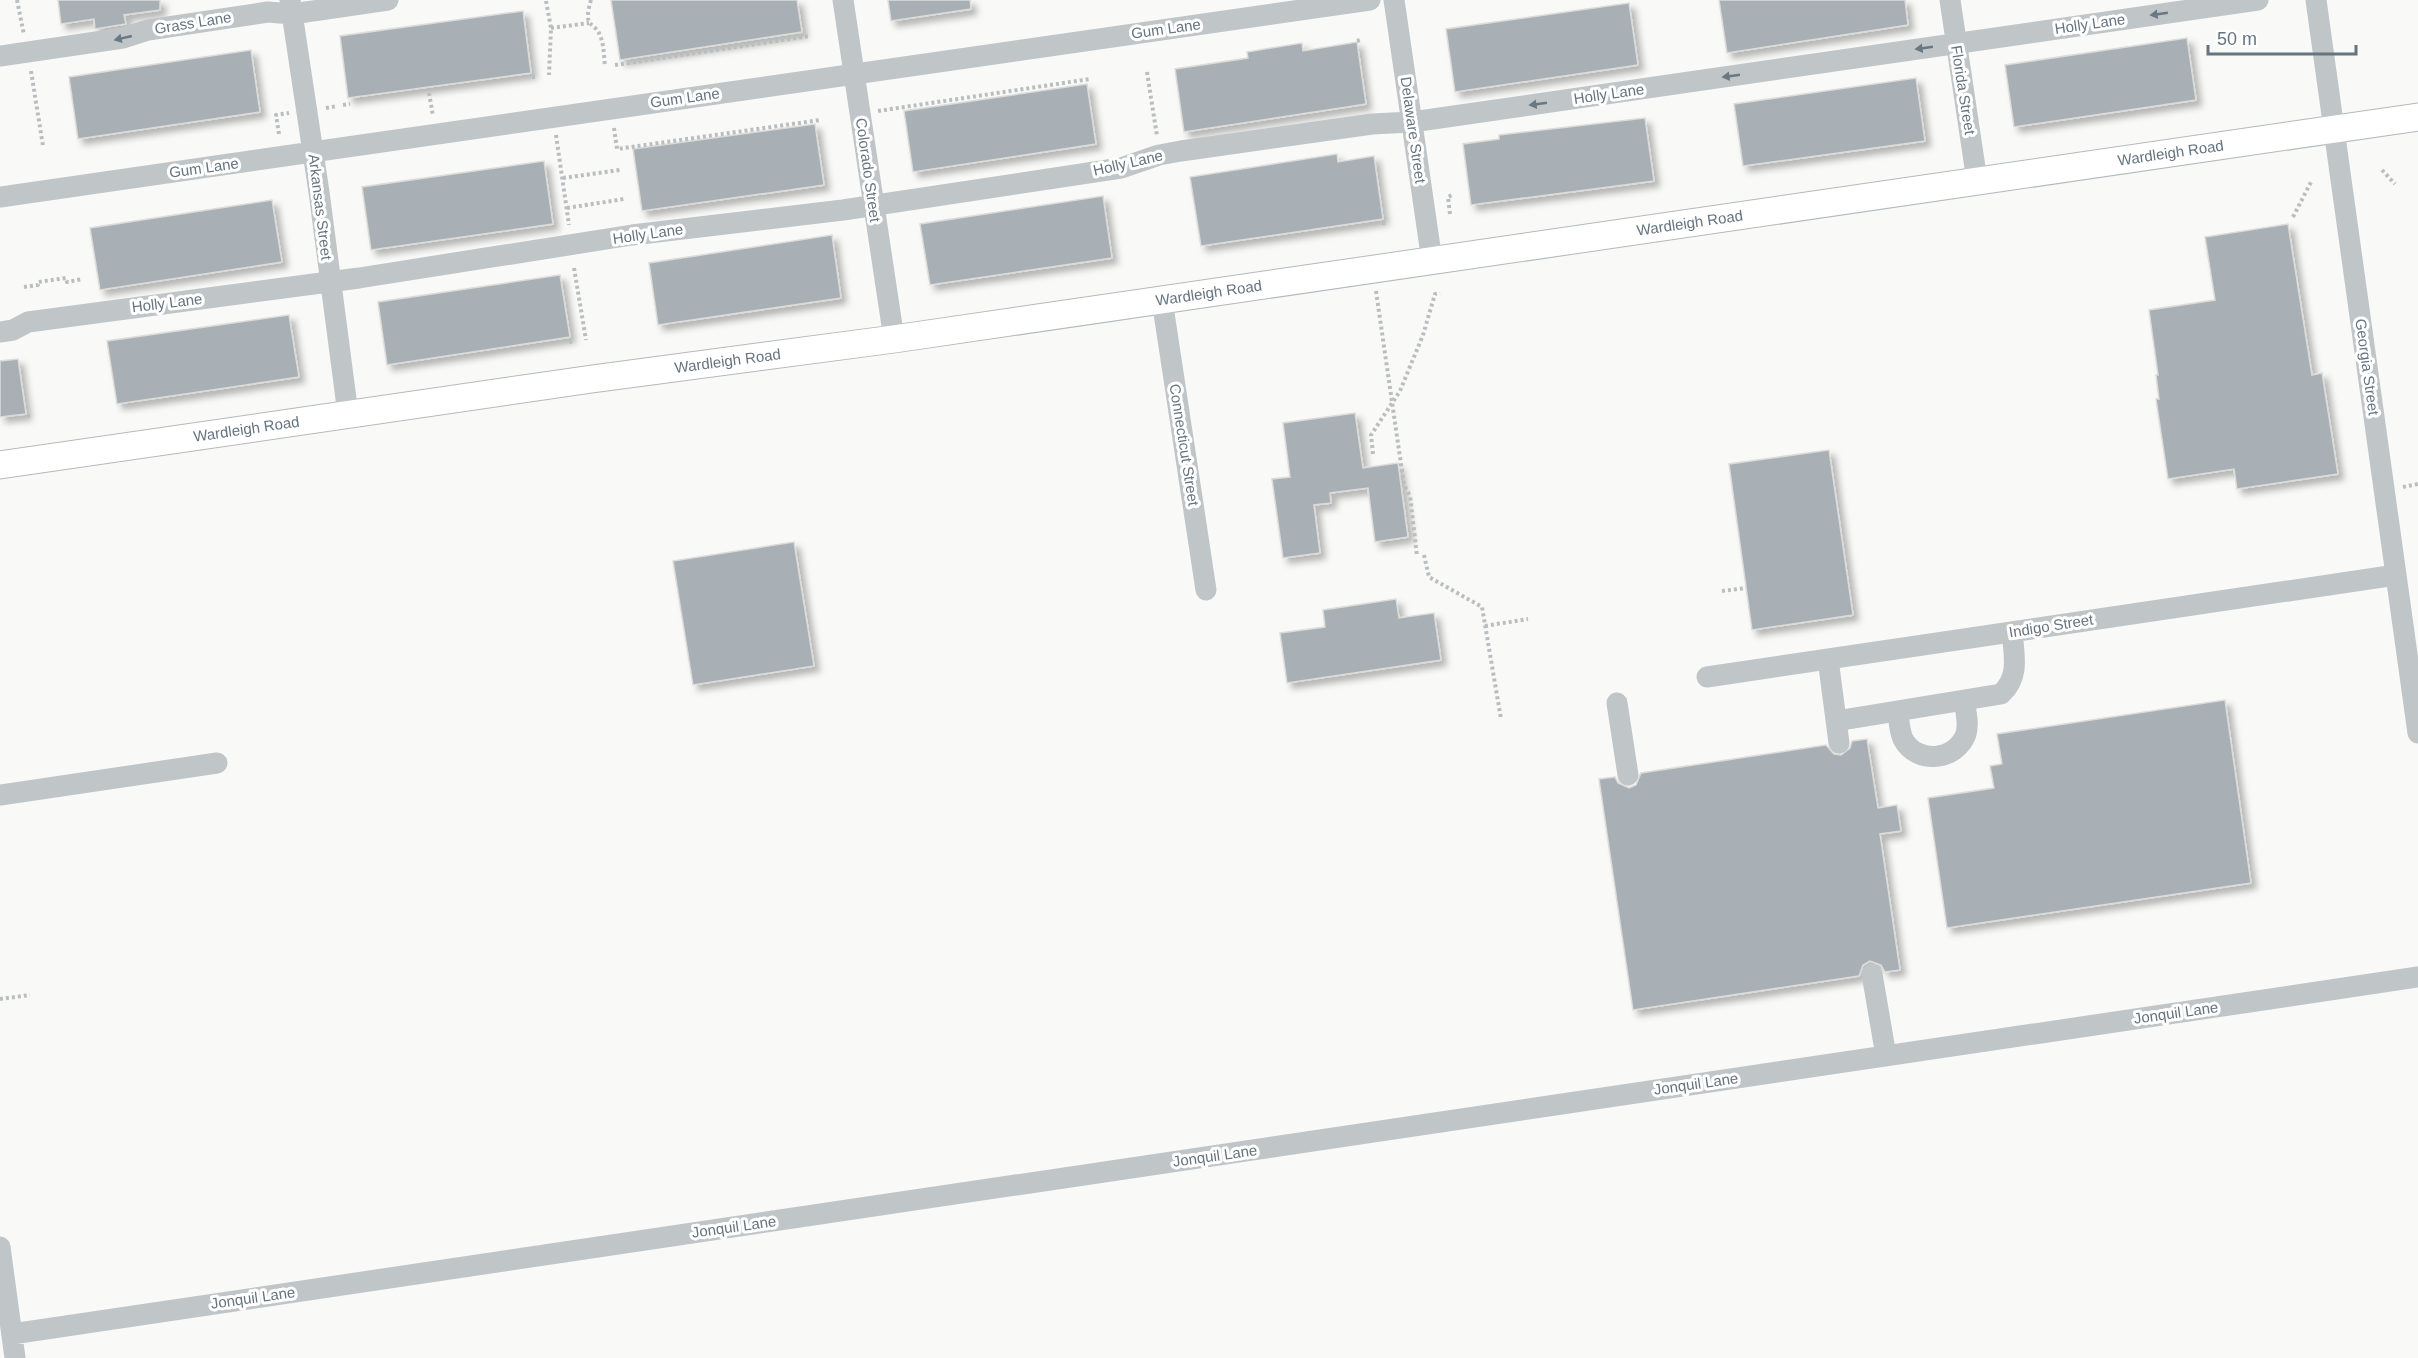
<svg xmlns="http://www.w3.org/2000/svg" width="2418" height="1358" font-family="Helvetica,sans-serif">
	<defs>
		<filter id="shadow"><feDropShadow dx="5.5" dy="5.5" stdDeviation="3" flood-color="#0004"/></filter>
	</defs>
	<rect width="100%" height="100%" fill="#f9f9f7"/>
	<!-- building -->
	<path fill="#a8b0b6" stroke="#dbdbd9" stroke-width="1.5" filter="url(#shadow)" d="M58,0H160V10L124,15L126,24L95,29L94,19L61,24Z
		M611,0H797L802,32L620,60Z
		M888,0H970L971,9L891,21Z
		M1719,0H1905L1908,25L1727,53Z
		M1629,3L1638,65L1455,92L1446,29Z
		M523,11L531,73L348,98L340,36Z
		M2187,38L2196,100L2014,127L2005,65Z
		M1357,42L1366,104L1184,132L1175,69L1248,58L1247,52L1302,43L1303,51Z
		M251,50L260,112L78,139L69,77Z
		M1916,78L1925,141L1743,166L1734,104Z
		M1087,84L1096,144L913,172L904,111Z
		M1645,118L1654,181L1471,205L1463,144L1499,139V135Z
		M815,124L824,185L642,211L633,149Z
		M1337,154L1338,162L1374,156L1383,219L1201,246L1190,177Z
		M544,161L553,224L371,250L362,187Z
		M1103,196L1112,258L930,285L920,224Z
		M272,200L282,262L100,290L90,228Z
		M2288,224L2312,375L2322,373L2338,474L2237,489L2234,469L2168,479L2156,399H2159L2156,375H2158L2149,310L2215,300L2205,237Z
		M832,235L841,298L658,325L649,263Z
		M560,275L570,337L387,365L378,302Z
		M289,315L299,377L117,404L107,341Z
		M18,359L26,414L0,417V361Z
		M1355,413L1363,468L1398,463L1408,537L1375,542L1368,488L1330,493L1331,503L1314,505L1320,553L1283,558L1272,479L1290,477L1283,423Z
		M1829,450L1853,615L1752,630L1729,464Z
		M794,542L814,666L693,685L673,561Z
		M1396,599L1399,618L1434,613L1441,660L1287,683L1280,633L1325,627L1323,610Z
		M2225,700L2251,883L1947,928L1928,798L1994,788L1990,766L2002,764L1997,734Z
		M1867,739L1878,808L1897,805L1901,831L1880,834L1900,970L1885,972L1881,965L1870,961L1863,965L1859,976L1633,1010L1599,779L1615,777L1618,783L1629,788L1636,785L1641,773L1826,745L1834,754L1841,755L1850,748L1852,741Z"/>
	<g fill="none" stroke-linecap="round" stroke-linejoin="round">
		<defs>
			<g id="major">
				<path id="s1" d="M0,465L592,379L894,339L2418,117"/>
			</g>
		</defs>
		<!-- major casing -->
		<use href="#major" stroke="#b4b9bd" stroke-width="29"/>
		<!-- path -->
		<path stroke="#bbbec0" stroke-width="4" stroke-dasharray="3 3" stroke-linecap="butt" d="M17,0L24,35
			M591,0C582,31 595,19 601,38C604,47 604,57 605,67
			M546,1L551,28L549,75
			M551,28L589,23
			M1357,41L1360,40
			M615,65L810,36
			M31,71L43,146
			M1147,72L1157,136
			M532,77H536
			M429,93L433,116
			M343,105L350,104
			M326,108L337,106
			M878,111L1090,79
			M614,128L617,149L820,120
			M279,134L276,115L289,113
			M556,135L569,225
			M2382,170L2395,184
			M563,178L620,170
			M567,208L624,199
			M1450,214L1448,197L1454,194
			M2293,217L2311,182
			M1382,223H1387
			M574,268L586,340
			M24,287L38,285V282L66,278L67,282L83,279
			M1376,291L1404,485L1410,496L1417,556
			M569,342L575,341
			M27,416H33
			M1373,454L1371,435L1400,391L1423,335L1435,294L1440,293
			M2403,487L2418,484
			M1424,555L1429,577L1482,607L1501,719
			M1722,591L1746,588
			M1485,626L1528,619
			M0,999L30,995"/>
		<!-- minor -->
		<path stroke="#c0c5c8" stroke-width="21" d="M290,0L319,192L348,414
			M843,0L894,339
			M1394,0L1432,261
			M1950,0L1977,181
			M2316,0L2418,733
			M0,56L123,38L148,30L268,12L292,14L388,0
			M0,197L1370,0
			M1162,300L1206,590
			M0,332L13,330L28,322L359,278L632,235L843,210L1121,168L1159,155L1181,151L1372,124L1412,122L2258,0
			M1828,659L1839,743
			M1707,677L2396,575
			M1617,703L1628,775
			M1898,711C1899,721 1899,730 1903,739C1917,765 1956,761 1966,734C1969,723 1966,712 1964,701
			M1836,721L2001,694C2020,677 2014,655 2012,632
			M0,795L217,763
			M1872,974L1886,1056
			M0,1247L15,1358
			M12,1334L2418,977"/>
		<!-- major -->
		<use href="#major" stroke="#fff" stroke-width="27"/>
	</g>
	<!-- one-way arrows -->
	<defs><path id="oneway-solid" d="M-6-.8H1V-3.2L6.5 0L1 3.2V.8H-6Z" transform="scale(1.5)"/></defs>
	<g fill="#6a7884">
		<use href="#oneway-solid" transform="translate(2159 14) rotate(172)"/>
		<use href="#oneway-solid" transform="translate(123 38) rotate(167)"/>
		<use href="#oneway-solid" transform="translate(1924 48) rotate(172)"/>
		<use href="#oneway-solid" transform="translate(1731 76) rotate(172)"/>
		<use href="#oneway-solid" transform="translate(1538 104) rotate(172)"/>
	</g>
	<g text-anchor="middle" stroke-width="6" stroke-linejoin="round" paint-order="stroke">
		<!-- street labels -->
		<g font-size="15" fill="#667480" stroke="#fff">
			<text transform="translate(193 23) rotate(-9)" y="5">Grass Lane</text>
			<text transform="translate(2090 24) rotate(-8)" y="5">Holly Lane</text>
			<text transform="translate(1166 29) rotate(-8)" y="5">Gum Lane</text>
			<text transform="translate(1963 90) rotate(81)" y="5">Florida Street</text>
			<text transform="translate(1609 94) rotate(-8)" y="5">Holly Lane</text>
			<text transform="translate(685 98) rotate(-8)" y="5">Gum Lane</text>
			<text transform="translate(1413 130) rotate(82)" y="5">Delaware Street</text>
			<text dy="5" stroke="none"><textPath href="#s1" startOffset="2193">Wardleigh Road</textPath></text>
			<text transform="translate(1128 163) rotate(-13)" y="5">Holly Lane</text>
			<text transform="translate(204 168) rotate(-8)" y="5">Gum Lane</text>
			<text transform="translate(868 170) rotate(82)" y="5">Colorado Street</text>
			<text transform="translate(320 207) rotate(83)" y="5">Arkansas Street</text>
			<text dy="5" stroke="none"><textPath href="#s1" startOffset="1707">Wardleigh Road</textPath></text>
			<text transform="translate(648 234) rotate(-8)" y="5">Holly Lane</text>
			<text dy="5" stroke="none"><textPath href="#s1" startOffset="1221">Wardleigh Road</textPath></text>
			<text transform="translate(167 303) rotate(-7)" y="5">Holly Lane</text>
			<text dy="5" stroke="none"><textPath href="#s1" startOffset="735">Wardleigh Road</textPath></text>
			<text transform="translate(2367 367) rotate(82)" y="5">Georgia Street</text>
			<text dy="5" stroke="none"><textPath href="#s1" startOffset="249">Wardleigh Road</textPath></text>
			<text transform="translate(1184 445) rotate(81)" y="5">Connecticut Street</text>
			<text transform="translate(2051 626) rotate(-9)" y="5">Indigo Street</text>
			<text transform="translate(2176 1013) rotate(-8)" y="5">Jonquil Lane</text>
			<text transform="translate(1696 1084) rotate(-8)" y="5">Jonquil Lane</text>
			<text transform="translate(1215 1156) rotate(-8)" y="5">Jonquil Lane</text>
			<text transform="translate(734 1227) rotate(-8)" y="5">Jonquil Lane</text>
			<text transform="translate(253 1298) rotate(-8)" y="5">Jonquil Lane</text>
		</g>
	</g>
	<!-- scale -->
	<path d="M2208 45v9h148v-9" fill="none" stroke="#667480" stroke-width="3"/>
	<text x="2217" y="45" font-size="18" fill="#667480" stroke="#ffffff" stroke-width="4.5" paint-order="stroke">50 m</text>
</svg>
